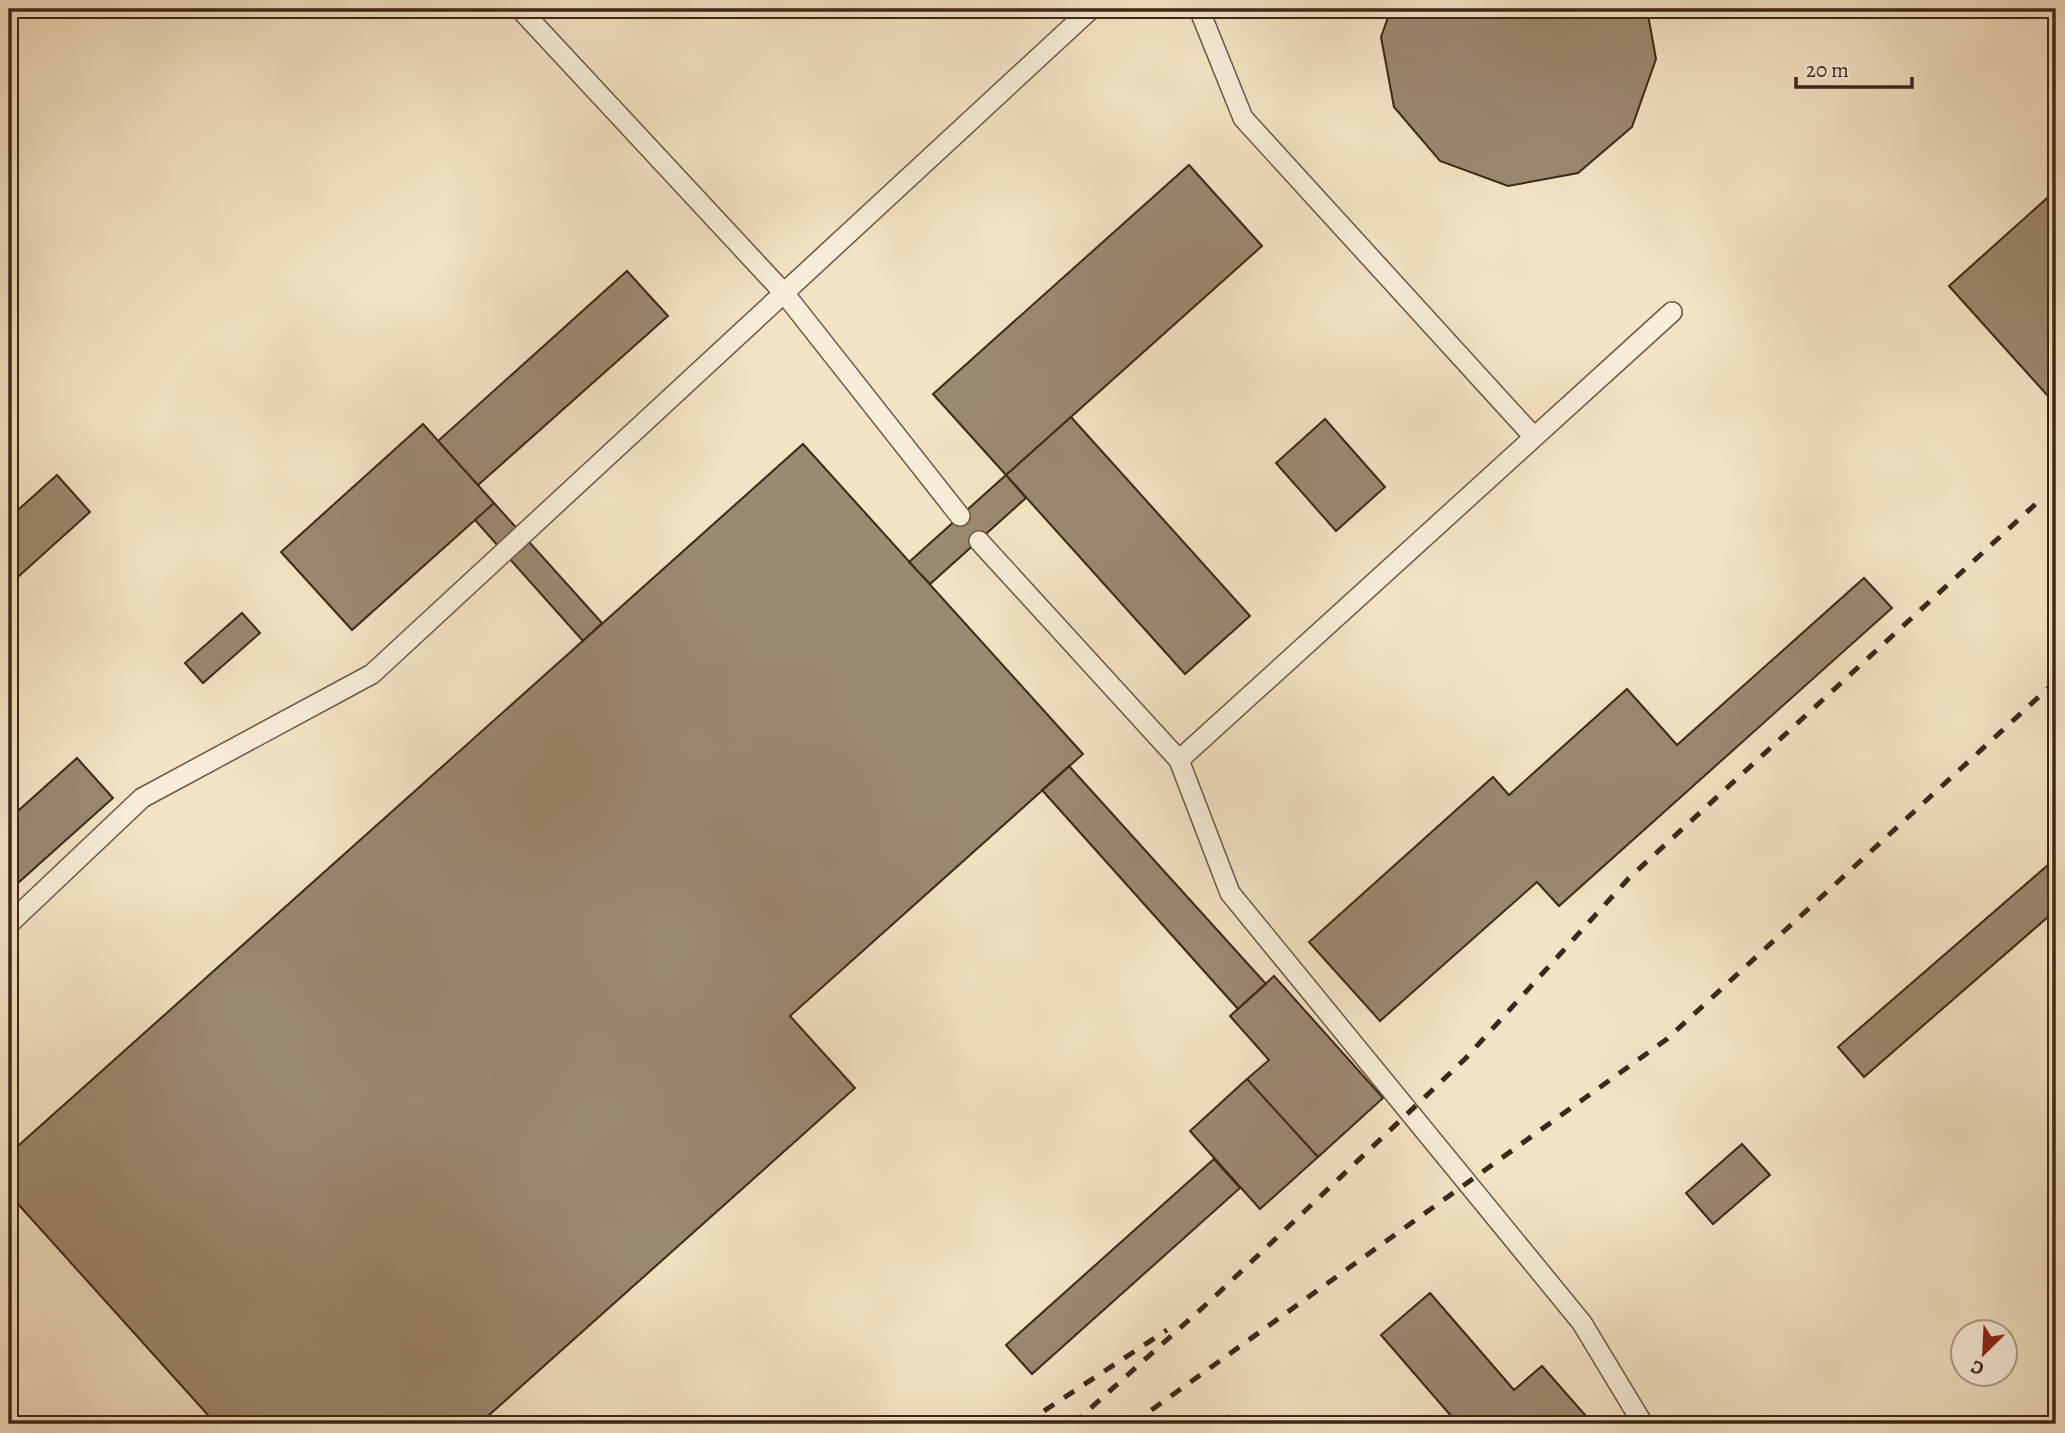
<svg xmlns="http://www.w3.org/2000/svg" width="2065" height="1433" font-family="Alegreya,serif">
	<rect width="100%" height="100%" fill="#f3e3c5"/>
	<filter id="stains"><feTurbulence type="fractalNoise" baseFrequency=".00286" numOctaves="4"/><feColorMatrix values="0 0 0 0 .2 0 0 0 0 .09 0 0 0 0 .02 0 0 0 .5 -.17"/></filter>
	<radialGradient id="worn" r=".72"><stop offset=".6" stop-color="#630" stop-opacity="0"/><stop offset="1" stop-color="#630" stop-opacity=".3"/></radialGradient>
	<!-- building -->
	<path fill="#9c8971" stroke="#3d2716" stroke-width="2" d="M1391,9H1647L1656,59L1632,127L1578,173L1508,186L1440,161L1394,107L1381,37Z
		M1189,165L1262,246L1006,475L933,394Z
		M2056,190V405L1949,286Z
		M627,271L668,316L478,485L438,441Z
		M1071,417L1250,616L1185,674L1006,475Z
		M1325,419L1385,487L1336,531L1276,463Z
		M423,424L494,503L352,630L281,552Z
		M803,444L1083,754L790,1016L855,1088L479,1424H216L9,1194V1154Z
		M57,475L90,512L9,585V518Z
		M1006,475L1026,498L930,584L909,562Z
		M494,503L602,623L583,641L475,520Z
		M1864,578L1892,608L1559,906L1537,882L1380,1021L1309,942L1493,777L1509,795L1627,689L1677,745Z
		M242,613L260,633L203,683L185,663Z
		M77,758L113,798L9,891V819Z
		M1069,766L1266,984L1238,1009L1042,790Z
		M2056,858V910L1864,1077L1838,1047Z
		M1274,976L1383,1098L1318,1157L1247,1079L1269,1060L1230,1016Z
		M1247,1079L1318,1157L1260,1209L1190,1131Z
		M1742,1144L1770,1175L1713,1224L1686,1193Z
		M1214,1159L1240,1188L1032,1374L1006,1345Z
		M1430,1293L1514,1390L1542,1366L1593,1424H1458L1381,1335Z"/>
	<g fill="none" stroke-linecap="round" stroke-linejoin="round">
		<defs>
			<path id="service" d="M520,9L784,293L960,516
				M1199,9L1243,118L1534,437
				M979,541L1179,760L1672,312
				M1179,760L1230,893L1582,1323L1643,1424
				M9,924L142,798L372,674L1091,9"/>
		</defs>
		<!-- service casing -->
		<use href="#service" stroke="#6a5642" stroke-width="22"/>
		<!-- service -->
		<use href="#service" stroke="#f7edd9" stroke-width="19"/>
		<!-- rail -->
		<path stroke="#3d2716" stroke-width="5" stroke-dasharray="12 12" stroke-linecap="butt" d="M1024,1424L1167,1330
			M1073,1424L1210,1301L1465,1059L1629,878L2040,500
			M1132,1424L1667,1039L2056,681
			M1221,1424L1230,1416"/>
	</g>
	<!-- margin -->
	<rect width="2065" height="1433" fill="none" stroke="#f3e3c5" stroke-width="35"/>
	<rect x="10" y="10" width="2044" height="1412" fill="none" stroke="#3d2716" stroke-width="3.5"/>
	<rect x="18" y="18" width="2030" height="1398" fill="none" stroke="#3d2716" stroke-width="2"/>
	<!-- north arrow -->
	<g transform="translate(1984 1353) rotate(204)"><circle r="33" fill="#f7edd9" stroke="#ad9e8b" stroke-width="2"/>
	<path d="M0-5L12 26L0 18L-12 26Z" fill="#8f2418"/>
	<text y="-10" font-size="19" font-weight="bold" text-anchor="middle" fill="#3d2716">С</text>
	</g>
	<!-- scale -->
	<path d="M1796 77v10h116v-10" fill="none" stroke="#3d2716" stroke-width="3.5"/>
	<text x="1806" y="77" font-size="21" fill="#3d2716" stroke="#f7edd9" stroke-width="5" paint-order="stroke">20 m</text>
	<rect width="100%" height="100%" filter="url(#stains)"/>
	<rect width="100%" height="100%" fill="url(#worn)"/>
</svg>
